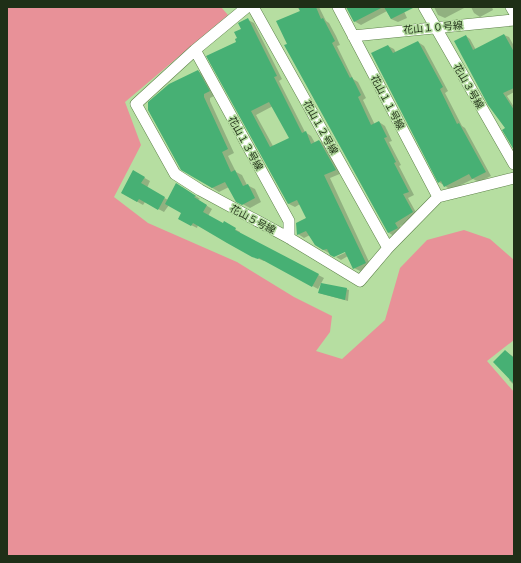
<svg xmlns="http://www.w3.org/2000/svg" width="521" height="563" font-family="'Noto Sans','Noto Sans JP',sans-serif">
	<rect width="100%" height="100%" fill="#b6dea1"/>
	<!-- green -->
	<path fill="#e89198" d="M7,7H221L228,15L125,102L141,145L114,197L148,223L237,262L294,297L332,316L330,332L316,351L342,359L385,320L400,268L427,240L464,230L490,239L514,260V340L487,361L514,392V556H7Z"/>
	<!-- shadow -->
	<path fill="#0003" fill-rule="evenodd" d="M298,7H319L326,21L329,23L336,36L340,45L337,46L353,79L358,82L366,98L363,100L375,125L379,122L385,126L392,141L389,142L401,165L399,166L414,195L408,198L418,216L400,226L403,232L394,236L389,233L288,44L300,11Z
		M348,7H402L407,18L398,22L391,19L387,11L361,25L354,21Z
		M434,7H466L445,18L438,15Z
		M471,7H492L493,10L480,17L474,13Z
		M248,20L254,23L282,79L279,81L305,132L311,136L315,143L319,141L325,144L342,173L330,178L371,266L360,271L354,268L348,256L341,260L336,257L349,251V249L334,256L315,245L310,235L304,238L298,234L307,218L300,204L295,207L289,204L208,57L238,42ZM273,106L291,139L273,146L256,115Z
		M504,35L509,37L514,46V92L507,96L514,107V148L466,36L470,39L476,50Z
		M418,42L424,46L448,91L445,93L462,126L465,128L491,176L479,182L473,179L451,190L439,182L388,46L394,49L396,53Z
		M198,71L205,75L216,95L210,98V101L234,153L228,156L236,172L242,175L247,185L255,189L261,202L250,208L237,201L229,187L219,192L182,169Z
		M134,172L150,181L147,188L168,200L182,187L200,199L198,200L212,209L208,216L223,224L224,223L240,232V234L324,278L318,289L265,260L264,261L259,259L198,225L197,228L179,219L183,212L169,205L164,212L145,202L143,205L122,193Z
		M346,289L349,290L348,301L319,293Z
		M505,351L514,357V385L509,380L512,377Z"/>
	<!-- building -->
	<path fill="#47b074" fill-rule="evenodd" d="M298,7H316L321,19L323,18L335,41L332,43L350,78L352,77L361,95L358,97L371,125L379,121L387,137L384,138L396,162L394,163L409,192L403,194L413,212L395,223L398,228L388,233L284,45L287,44L276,21L300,11Z
		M346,7H383L354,22Z
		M384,7H415L391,19Z
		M248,18L277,76L274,77L302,133L306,131L311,144L319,140L336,170L324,175L366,263L353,269L345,252L334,257L330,255L327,249L323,250L315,245L306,231L297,235L296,223L306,218L297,200L288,204L206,56L236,42L235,39L237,38L234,32L241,29L238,23ZM269,102L289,138L270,147L251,111Z
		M504,34L514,52V88L503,93L514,110V150L502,130L505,128L488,105L454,41L466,35L473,50Z
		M418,41L443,87L440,89L457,124L459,123L486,172L472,179L469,174L444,187L441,181L438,183L371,53L388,45L393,53Z
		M198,70L210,91L204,94V97L228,149L222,152L231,172L235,170L243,186L248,184L255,198L242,205L236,202L225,182L212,188L181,170L148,110V102L169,84Z
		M133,170L145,177L141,183L165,197L158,210L139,199L137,202L121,193Z
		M176,183L196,196L194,197L207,205L203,212L223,223L224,221L236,228L235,230L319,274L312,287L259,258L258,259L252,257L227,243L193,223L191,226L178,219L181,213L165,204Z
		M321,283L347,288L345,300L318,293Z
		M505,350L514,358V384L493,362Z"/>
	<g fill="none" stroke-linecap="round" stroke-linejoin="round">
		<defs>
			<path id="minor" d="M247,7L195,50L136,104L175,174L200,190L289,238L360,281L388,248L438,197L514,178
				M253,7L388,248
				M338,7L438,197
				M424,7L514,164
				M511,7L514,12
				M353,36L514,20
				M195,50L289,221V238"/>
		</defs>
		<!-- minor casing -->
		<use href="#minor" stroke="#5d8249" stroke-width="12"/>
		<!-- minor -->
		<use href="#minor" stroke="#fff" stroke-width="11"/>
	</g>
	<g text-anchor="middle" stroke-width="3" stroke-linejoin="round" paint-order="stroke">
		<!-- street labels -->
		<g font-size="10" fill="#1f2f17" stroke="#b6dea1">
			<text transform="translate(433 27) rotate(-5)" y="4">花山１０号線</text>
			<text transform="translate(469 86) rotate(60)" y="4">花山３号線</text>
			<text transform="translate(388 102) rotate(62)" y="4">花山１１号線</text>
			<text transform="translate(321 127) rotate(61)" y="4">花山１２号線</text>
			<text transform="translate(246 143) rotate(61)" y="4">花山１３号線</text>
			<text transform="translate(253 219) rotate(28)" y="4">花山５号線</text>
		</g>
	</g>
	<!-- border -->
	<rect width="521" height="563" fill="none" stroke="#1f2f17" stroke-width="16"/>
</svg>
